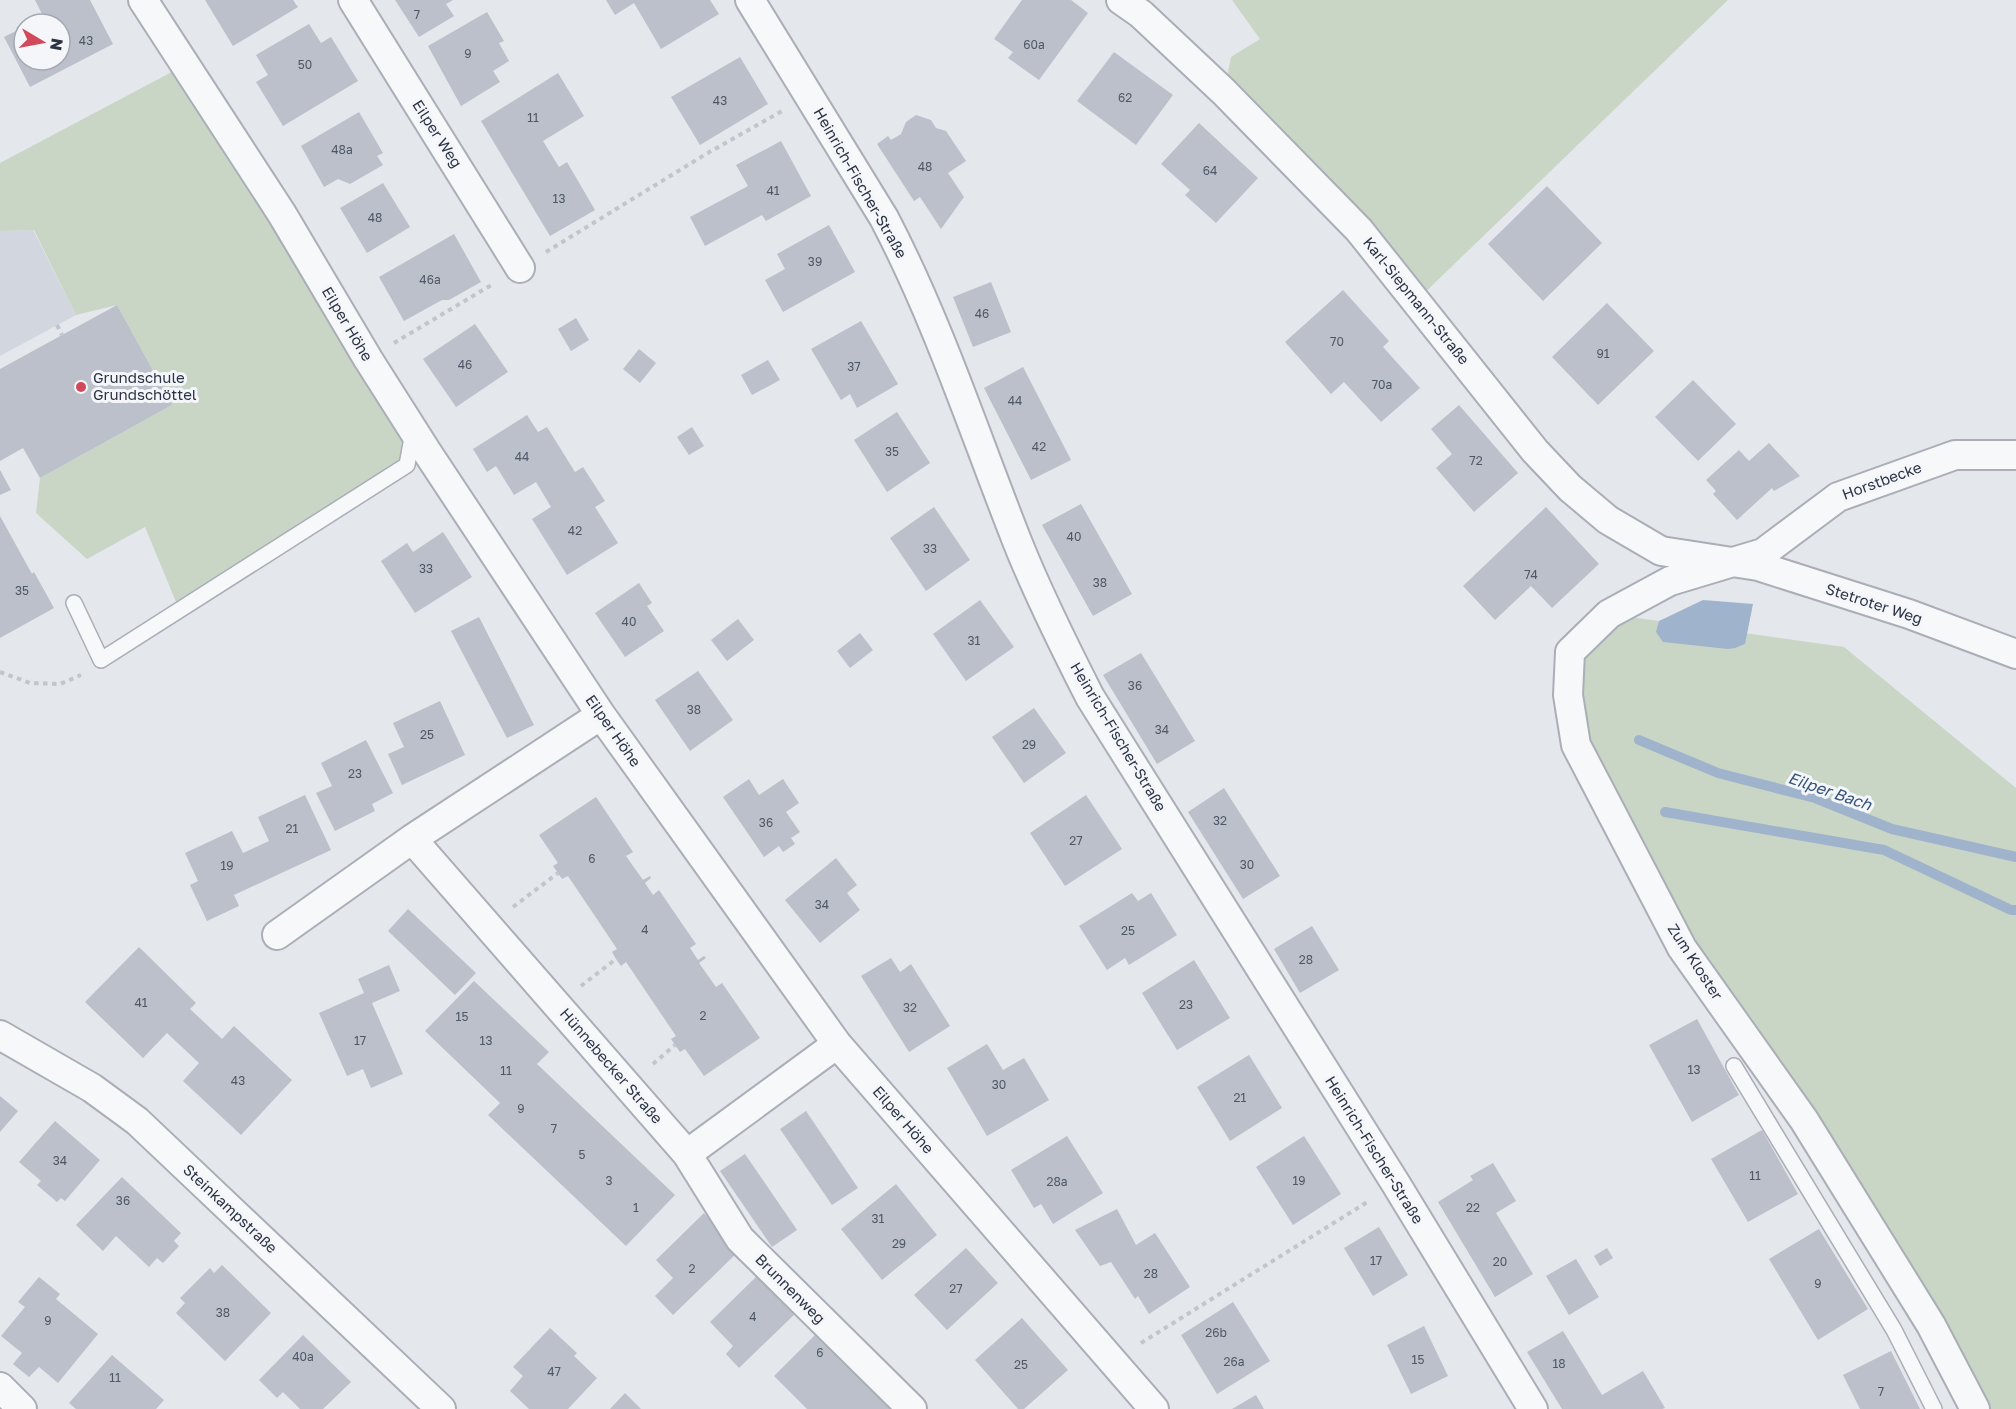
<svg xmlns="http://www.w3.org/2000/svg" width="2016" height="1409" font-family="'Golos Text',sans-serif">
	<rect width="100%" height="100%" fill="#e4e7ec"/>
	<!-- built -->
	<path fill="#d2d6de" d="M33,230L76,315L0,356V231Z"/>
	<!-- green -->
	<path fill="#c9d6c5" d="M1232,0H1728L1416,301L1224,92L1231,57L1260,39Z
		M185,65L414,429L407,465L179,609L145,527L87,559L36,513L40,478L172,405L117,305L76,315L34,230L0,231V163Z
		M1609,614L1844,647L2016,788V1409H1975L1682,948L1576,745L1570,652Z"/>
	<!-- water -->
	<path fill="#9fb4cc" d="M1703,600L1753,604L1745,644L1735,648L1728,649L1663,642L1656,632L1659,621Z"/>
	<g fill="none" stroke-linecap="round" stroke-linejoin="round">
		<!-- stream -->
		<path stroke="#9fb4cc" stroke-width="10" d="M1639,740L1718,773L1815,798L1892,829L2016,857
			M1665,812L1884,850L2011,910H2016"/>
	</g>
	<!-- building -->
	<path fill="#bbc0ca" d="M35,0H90L113,44L30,87L4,37L24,27V60H60V24H29L43,16Z
		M205,0H293L298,7L233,46Z
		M395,0H453L446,4L454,16L419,37Z
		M606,0H710L719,14L661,49L634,3L615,15Z
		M1022,0H1071L1088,13L1039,80L1008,58L1013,52L994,39Z
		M487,12L504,41L499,43L509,61L493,71L500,82L461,106L428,46Z
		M309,24L321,43L331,37L358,81L283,126L256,82L268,75L256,55Z
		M1114,52L1173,95L1136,145L1077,101Z
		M740,57L768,104L700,145L671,97Z
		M558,73L584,116L543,141L559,167L567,162L595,210L550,236L481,121Z
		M359,112L383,153L377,156L383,165L350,184L338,179L324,187L301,146Z
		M916,115L931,120L936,128L946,131L966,161L948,173L964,197L941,229L920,197L914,201L877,144L888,136L891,140L901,134L906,122Z
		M1199,123L1258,178L1216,223L1185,195L1190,190L1161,164Z
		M781,141L811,196L766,221L762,215L705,246L690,217L748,186L736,165Z
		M383,183L410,227L367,253L340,208Z
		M1547,186L1602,243L1543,301L1488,244Z
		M829,225L855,272L783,312L765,280L785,269L777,254Z
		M454,234L481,282L449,300H442L404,321L379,277Z
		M991,282L1011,332L973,347L953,297Z
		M1343,290L1389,341L1383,347L1420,388L1381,422L1344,382L1331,394L1285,342Z
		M1607,303L1654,351L1598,405L1552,357Z
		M117,305L172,405L40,478L23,448L0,461V369Z
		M576,318L589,340L571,351L558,329Z
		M861,321L898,384L857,408L850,394L841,400L811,349Z
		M475,324L508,372L456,407L423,359Z
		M639,349L656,363L640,383L623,369Z
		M768,360L780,380L752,395L741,375Z
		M1023,367L1071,460L1031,480L984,388Z
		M1693,380L1736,424L1698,461L1655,417Z
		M1459,405L1518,473L1474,512L1436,468L1452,454L1431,429Z
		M897,412L930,463L887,492L854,440Z
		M527,415L538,432L547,427L575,472L583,467L605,501L595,507L618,543L567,575L532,519L551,507L536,482L514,495L496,466L487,472L473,449Z
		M692,427L704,446L689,455L677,437Z
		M1769,443L1800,476L1774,491L1772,488L1737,520L1713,494L1716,491L1706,480L1739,450L1749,461Z
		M0,470L11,490L0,495Z
		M1081,504L1132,594L1093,616L1042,525Z
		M934,507L970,560L926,591L890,538Z
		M1546,507L1599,564L1552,608L1531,586L1495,620L1463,586Z
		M0,516L32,574L34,572L54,608L0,638Z
		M443,532L472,577L415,613L381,561L407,543L413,552Z
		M639,583L652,603L647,606L664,631L625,657L595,613Z
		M980,600L1014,647L966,681L933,634Z
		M479,617L534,725L507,738L451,631Z
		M738,619L754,640L727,661L711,640Z
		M860,633L873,650L850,668L837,651Z
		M1141,653L1195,741L1157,764L1103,675Z
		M698,671L733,720L690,751L655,700Z
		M440,701L465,755L402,785L388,754L404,747L393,723Z
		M1034,708L1066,753L1024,783L992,737Z
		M366,740L393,793L372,804L375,811L335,831L316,793L332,786L321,763Z
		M749,779L759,795L783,779L799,803L786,812L800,832L791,838L795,844L783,852L779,846L764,857L723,797Z
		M1224,788L1280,876L1243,899L1188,812Z
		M305,795L331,850L234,895L239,906L207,921L190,885L198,881L185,853L232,831L243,853L269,841L258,817Z
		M1086,795L1122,849L1065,886L1030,833Z
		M596,797L633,852L626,856L643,880L650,876L651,878L645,883L653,895L659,890L696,944L690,948L698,960L704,956L706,958L699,963L716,987L722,983L760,1038L704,1076L685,1049L680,1052L675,1045L671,1039L676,1036L626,962L621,966L616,959L612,952L617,949L568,876L562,879L553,866L558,863L539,835Z
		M836,858L857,885L847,893L860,910L820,943L785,900Z
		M1132,893L1138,901L1151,893L1177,935L1129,965L1125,958L1107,970L1079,926Z
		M408,909L476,973L455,995L388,931Z
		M1312,926L1339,970L1300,993L1274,949Z
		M139,947L196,1003L190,1009L222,1039L234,1026L292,1080L241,1135L183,1081L199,1063L167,1033L143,1058L85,1002Z
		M891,958L900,972L911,964L950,1026L909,1052L861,976Z
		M1194,960L1230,1018L1177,1050L1142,993Z
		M389,965L400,991L372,1003L403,1074L371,1088L363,1069L347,1076L319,1013L364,993L358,979Z
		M474,981L549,1052L537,1064L675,1195L626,1246L488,1115L500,1103L425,1031Z
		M1697,1019L1739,1095L1692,1122L1649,1045Z
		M987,1044L1003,1070L1024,1058L1049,1100L987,1136L947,1068Z
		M1249,1055L1282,1108L1230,1141L1197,1087Z
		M0,1096L18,1111L0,1132Z
		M806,1111L858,1188L832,1205L780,1129Z
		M55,1121L100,1160L65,1201L61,1198L57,1202L37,1185L41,1181L19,1162Z
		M1762,1130L1798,1194L1748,1222L1711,1159Z
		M1067,1136L1103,1193L1053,1224L1041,1204L1034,1208L1011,1170Z
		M1304,1136L1341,1194L1293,1225L1256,1167Z
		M745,1154L797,1230L772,1247L720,1171Z
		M1493,1163L1516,1201L1496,1213L1533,1274L1495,1297L1438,1202L1473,1180L1470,1176Z
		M122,1177L181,1233L174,1241L179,1246L163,1263L157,1258L149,1267L116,1236L103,1251L76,1225Z
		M896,1184L937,1235L882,1280L841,1229Z
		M1117,1209L1136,1245L1155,1233L1190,1287L1149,1314L1138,1296L1135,1299L1111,1262L1100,1266L1075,1230Z
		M704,1213L740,1250L673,1315L655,1296L673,1278L656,1260Z
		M1379,1227L1408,1275L1373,1296L1344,1248Z
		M1819,1229L1868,1309L1818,1340L1769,1259Z
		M966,1248L998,1283L947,1330L914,1295Z
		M1607,1248L1613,1258L1600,1266L1594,1256Z
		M1576,1259L1599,1297L1569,1315L1546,1276Z
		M222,1265L271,1313L225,1361L176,1313L185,1303L180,1298L210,1268L214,1273Z
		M760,1273L797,1312L739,1368L726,1354L733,1346L710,1322Z
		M39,1277L60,1294L56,1299L98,1334L58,1383L39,1367L29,1377L13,1364L22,1353L1,1336L25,1307L18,1302Z
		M1233,1302L1270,1361L1217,1394L1181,1335Z
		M1022,1318L1068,1370L1024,1409H1018L975,1360Z
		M1424,1326L1448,1376L1411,1394L1387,1345Z
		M550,1328L577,1353L574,1356L597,1378L568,1409H529L510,1391L523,1376L513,1367Z
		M820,1330L872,1381L867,1386L891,1409H807L774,1376Z
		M1563,1331L1602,1395L1643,1371L1665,1408L1662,1409H1562L1527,1352Z
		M303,1335L351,1382L323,1409H300L283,1392L277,1398L259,1380Z
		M1891,1351L1920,1409H1860L1843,1375Z
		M112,1355L164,1400L156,1409H76L69,1403Z
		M625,1393L641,1409H610Z
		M1256,1395L1264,1409H1232Z"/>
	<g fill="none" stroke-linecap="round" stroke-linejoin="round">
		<defs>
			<path id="lane" d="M74,603L101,660L407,465L413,432
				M1734,1066L1894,1330L1934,1409"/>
			<path id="street" d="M143,0L282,214L368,359L427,452L601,715L837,1044L1154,1409
				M353,0L520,268
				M750,0L884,218C938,321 974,432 1017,541C1038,594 1064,646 1090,697L1396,1184L1533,1409
				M1121,0L1141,14L1224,92L1359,230L1535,451L1570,488L1608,520L1661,551L1758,566L1909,614L2016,654
				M412,839L687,1154L837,1044
				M277,935L412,839L601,715
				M0,1035L92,1088L137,1121L441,1409
				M687,1154L740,1239L912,1409
				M0,1387L22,1409
				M1975,1409L1931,1325L1804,1120L1682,948L1576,745L1568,695L1570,652L1609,614L1670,581L1763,553L1838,497L1955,455H2016"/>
		</defs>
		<!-- lane casing -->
		<use href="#lane" stroke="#a9aeb7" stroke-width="18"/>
		<!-- street casing -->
		<use href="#street" stroke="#a9aeb7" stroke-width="32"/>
		<!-- path -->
		<path stroke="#c2c5cb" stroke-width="4" stroke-dasharray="4.5 4.5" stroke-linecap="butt" d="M546,252L706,154L782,111
			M57,325L62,335
			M394,343L493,284
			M0,672L30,683L60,684L81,675
			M513,907L558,873
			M581,986L616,959
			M653,1064L675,1045
			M1141,1343L1369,1201"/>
		<!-- lane -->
		<use href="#lane" stroke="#f7f8fa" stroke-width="15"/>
		<!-- street -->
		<use href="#street" stroke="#f7f8fa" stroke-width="28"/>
	</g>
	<!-- markers -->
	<circle fill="#d1495b" stroke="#f4f6f9" stroke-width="2" cx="81" cy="387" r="6"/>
	<g text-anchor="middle" stroke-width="6" stroke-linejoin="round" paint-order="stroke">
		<!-- number labels -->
		<g font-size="12" fill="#4f5766">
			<text x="417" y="19">7</text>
			<text x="86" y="45">43</text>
			<text x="1034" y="49">60a</text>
			<text x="468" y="58">9</text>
			<text x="305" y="69">50</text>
			<text x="1125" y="102">62</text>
			<text x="720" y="105">43</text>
			<text x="533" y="122">11</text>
			<text x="342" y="154">48a</text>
			<text x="925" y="171">48</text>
			<text x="1210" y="175">64</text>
			<text x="773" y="195">41</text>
			<text x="559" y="203">13</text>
			<text x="375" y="222">48</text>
			<text x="815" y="266">39</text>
			<text x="430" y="284">46a</text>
			<text x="982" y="318">46</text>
			<text x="1337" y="346">70</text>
			<text x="1603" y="358">91</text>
			<text x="465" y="369">46</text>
			<text x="854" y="371">37</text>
			<text x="1382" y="389">70a</text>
			<text x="1015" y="405">44</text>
			<text x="1039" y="451">42</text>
			<text x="892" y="456">35</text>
			<text x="522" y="461">44</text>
			<text x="1476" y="465">72</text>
			<text x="575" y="535">42</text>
			<text x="1074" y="541">40</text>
			<text x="930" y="553">33</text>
			<text x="426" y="573">33</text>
			<text x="1531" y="579">74</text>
			<text x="1100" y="587">38</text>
			<text x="22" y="595">35</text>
			<text x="629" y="626">40</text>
			<text x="974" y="645">31</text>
			<text x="1135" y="690">36</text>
			<text x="694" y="714">38</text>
			<text x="1162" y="734">34</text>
			<text x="427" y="739">25</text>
			<text x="1029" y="749">29</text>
			<text x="355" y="778">23</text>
			<text x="1220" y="825">32</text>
			<text x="766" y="827">36</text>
			<text x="292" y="833">21</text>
			<text x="1076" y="845">27</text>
			<text x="592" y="863">6</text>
			<text x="1247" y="869">30</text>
			<text x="227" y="870">19</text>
			<text x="822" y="909">34</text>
			<text x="645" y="934">4</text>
			<text x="1128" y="935">25</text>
			<text x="1306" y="964">28</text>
			<text x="141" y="1007">41</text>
			<text x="1186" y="1009">23</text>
			<text x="910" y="1012">32</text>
			<text x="703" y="1020">2</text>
			<text x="462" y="1021">15</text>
			<text x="360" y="1045">17</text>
			<text x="486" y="1045">13</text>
			<text x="1694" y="1074">13</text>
			<text x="506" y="1075">11</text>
			<text x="238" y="1085">43</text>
			<text x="999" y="1089">30</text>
			<text x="1240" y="1102">21</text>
			<text x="521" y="1113">9</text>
			<text x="554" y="1133">7</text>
			<text x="582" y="1159">5</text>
			<text x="60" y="1165">34</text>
			<text x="1755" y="1180">11</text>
			<text x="609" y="1185">3</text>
			<text x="1299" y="1185">19</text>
			<text x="1057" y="1186">28a</text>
			<text x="123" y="1205">36</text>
			<text x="636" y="1212">1</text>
			<text x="1473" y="1212">22</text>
			<text x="878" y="1223">31</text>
			<text x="899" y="1248">29</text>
			<text x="1376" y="1265">17</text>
			<text x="1500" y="1266">20</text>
			<text x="692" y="1273">2</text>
			<text x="1151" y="1278">28</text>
			<text x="1818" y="1288">9</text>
			<text x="956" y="1293">27</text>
			<text x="223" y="1317">38</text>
			<text x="753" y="1321">4</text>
			<text x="48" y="1325">9</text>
			<text x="1216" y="1337">26b</text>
			<text x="820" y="1357">6</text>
			<text x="303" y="1361">40a</text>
			<text x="1418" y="1364">15</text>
			<text x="1234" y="1366">26a</text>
			<text x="1559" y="1368">18</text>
			<text x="1021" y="1369">25</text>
			<text x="554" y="1376">47</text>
			<text x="115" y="1382">11</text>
			<text x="1881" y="1396">7</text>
		</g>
		<!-- street labels -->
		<g font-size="15" fill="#2b3445" stroke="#f4f6f9">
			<text transform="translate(437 134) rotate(57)" y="5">Eilper Weg</text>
			<text transform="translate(860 183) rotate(60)" y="5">Heinrich-Fischer-Straße</text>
			<text transform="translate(1416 301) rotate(51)" y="5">Karl-Siepmann-Straße</text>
			<text transform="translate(347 324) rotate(59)" y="5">Eilper Höhe</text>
			<text transform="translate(1882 481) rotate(-20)" y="5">Horstbecke</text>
			<text transform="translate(1874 604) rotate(18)" y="5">Stetroter Weg</text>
			<text transform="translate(613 731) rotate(55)" y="5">Eilper Höhe</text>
			<text transform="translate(1118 737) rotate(59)" y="5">Heinrich-Fischer-Straße</text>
			<text transform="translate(1695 962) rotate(57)" y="5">Zum Kloster</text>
			<text transform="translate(611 1066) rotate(49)" y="5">Hünnebecker Straße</text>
			<text transform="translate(903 1120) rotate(49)" y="5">Eilper Höhe</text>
			<text transform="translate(1374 1150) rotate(58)" y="5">Heinrich-Fischer-Straße</text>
			<text transform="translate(230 1209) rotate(43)" y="5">Steinkampstraße</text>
			<text transform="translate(790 1289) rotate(45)" y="5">Brunnenweg</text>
		</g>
		<!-- poi labels -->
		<g font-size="15" fill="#2b3445" stroke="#f4f6f9" text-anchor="start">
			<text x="93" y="383">Grundschule<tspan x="93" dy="17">Grundschöttel</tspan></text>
		</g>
		<!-- water labels -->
		<g font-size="16" font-style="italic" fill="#34527a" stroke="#f4f6f9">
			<text transform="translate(1830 791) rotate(19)" y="6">Eilper Bach</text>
		</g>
	</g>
	<!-- north arrow -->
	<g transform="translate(42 42) rotate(100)"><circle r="28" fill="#f4f6f9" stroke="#a4a8b1" stroke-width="1.5"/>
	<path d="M0-4.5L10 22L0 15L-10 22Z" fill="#d1495b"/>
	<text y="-9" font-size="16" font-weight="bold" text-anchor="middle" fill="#2b3445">N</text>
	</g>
</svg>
